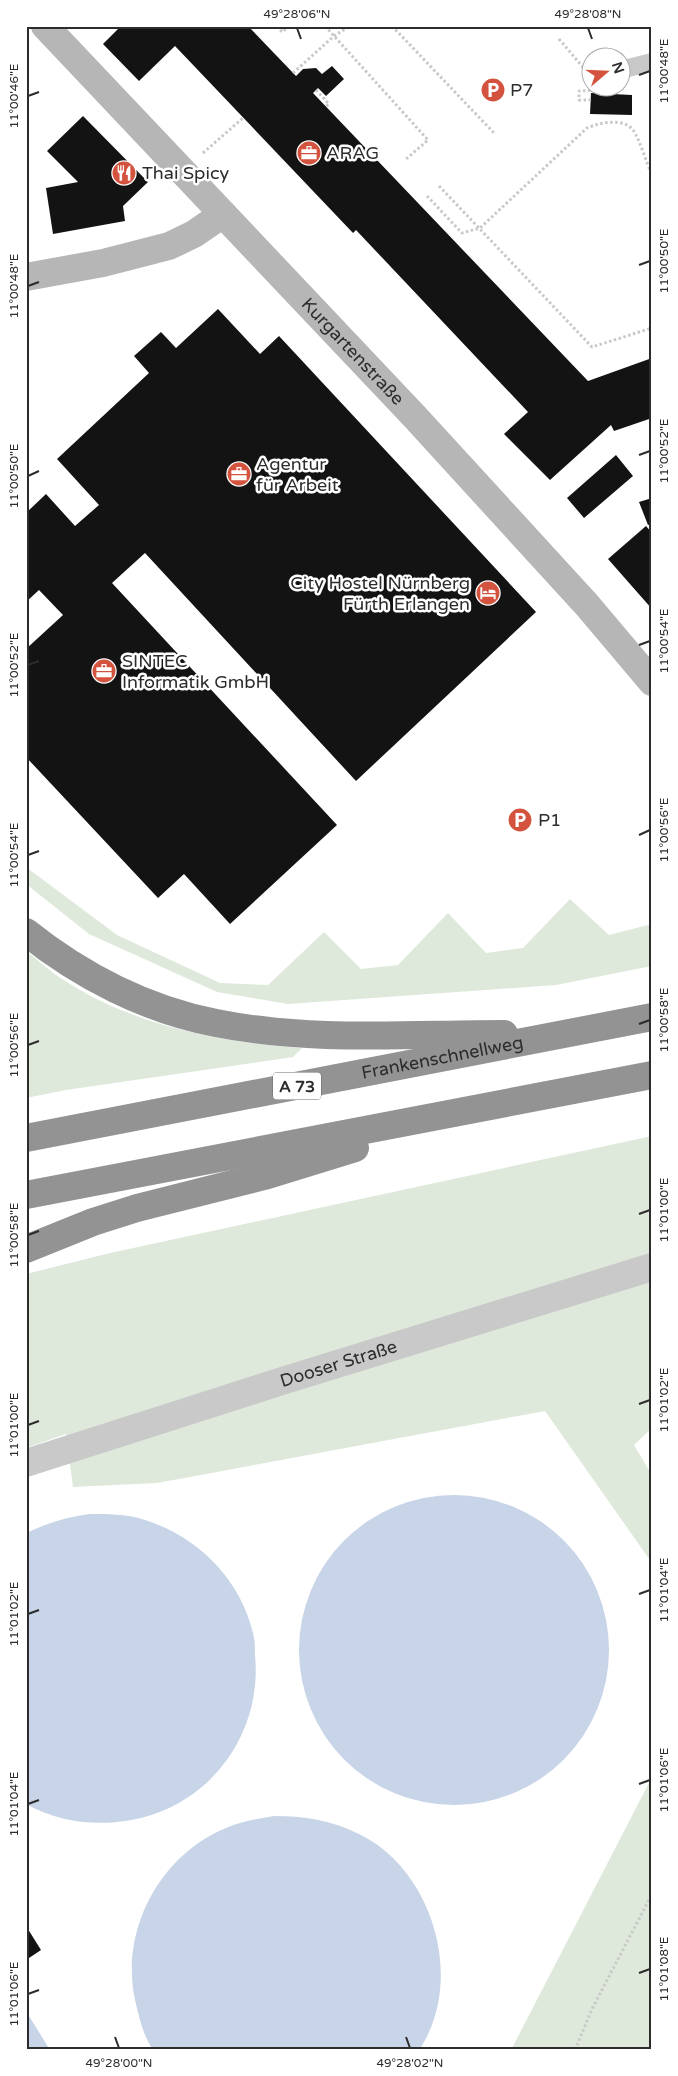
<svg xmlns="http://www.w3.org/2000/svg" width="678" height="2076" font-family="'Varela Round',sans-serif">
	<rect width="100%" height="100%" fill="#fff"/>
	<!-- green -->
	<path fill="#dfe9db" d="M26,867L117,935L220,983L268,985L324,932L361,969L398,965L448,913L486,953L523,948L570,899L609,935L652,924V966L556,985L288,1004L217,992L89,934L26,884Z
		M26,951C37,959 47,969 59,977C130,1025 218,1042 302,1048L293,1057L66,1090L26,1098Z
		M652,1136V1428L634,1445L652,1475V1563L545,1411L157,1483L73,1487L66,1434L26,1448V1274L110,1253Z
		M652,1777V2050H511Z"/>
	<!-- water -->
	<path fill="#c8d4e7" d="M299 1650a155 155 0 1 1 310 0a155 155 0 1 1-310 0Z
		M90,1514C108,1514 125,1514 142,1519C196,1535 240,1578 253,1633C255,1640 255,1648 255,1655C263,1737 206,1810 125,1821C91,1826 56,1821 26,1804V1533C47,1523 67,1517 90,1514Z
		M274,1816C304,1816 331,1820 359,1834C433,1869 466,1981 419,2050H153C143,2035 139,2017 135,2000C120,1930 160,1855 226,1828C241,1821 258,1819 274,1816Z
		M26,2011L50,2050H26Z"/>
	<!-- building -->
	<path fill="#131313" d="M121,26H248L296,76L303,69L316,68L322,74L332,66L344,79L326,96L318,88L313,93L588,381L652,358V418L614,431L611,425L550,480L504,434L528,412L356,230L353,233L175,46L139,81L103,44Z
		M591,93L632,95V115L590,114Z
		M83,116L148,182L123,206L125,221L53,234L46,188L78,182L47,151Z
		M218,309L260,354L279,336L536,612L356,781L145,553L112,583L337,825L230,924L184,874L158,898L26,757V649L63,615L39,590L26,602V513L46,494L75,526L99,505L57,459L149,373L134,356L161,332L176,348Z
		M616,455L633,476L584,518L567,498Z
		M652,498V524L648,525L639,502Z
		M646,526L652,533V609L608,559Z
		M26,1926L41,1950L26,1960Z"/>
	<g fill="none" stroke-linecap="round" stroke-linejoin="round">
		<!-- path -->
		<path stroke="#c9c9c9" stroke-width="3" stroke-dasharray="2.5 2.5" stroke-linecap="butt" d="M277,26L282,32L289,26
			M325,26L428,140L405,160
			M392,26L495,134
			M559,39L587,72
			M293,73L334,36L350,26
			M316,90L329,104L325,107
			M591,100H579V91L603,90V88
			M203,153L244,117
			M439,186L592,347L652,328
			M427,196L462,233L480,228L587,128C599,123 623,117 633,130C640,140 646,162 652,175
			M575,2050L592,2009L652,1894"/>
		<!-- lane -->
		<path stroke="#c9c9c9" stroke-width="18" d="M620,70L652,62"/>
		<!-- street -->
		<path stroke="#c9c9c9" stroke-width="28" id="s1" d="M26,1463L282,1381L652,1267"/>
		<!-- secondary -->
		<g stroke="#b6b6b6" stroke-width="28">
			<path id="s2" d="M45,26L415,417L587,605L652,682"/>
			<path d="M26,277L103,263L169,246L194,234L223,214"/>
		</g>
		<!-- highway -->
		<g stroke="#939393" stroke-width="28">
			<path d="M26,932C81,976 147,1010 216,1023C310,1042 408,1034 504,1034"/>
			<path id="s3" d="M26,1138L652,1017"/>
			<path d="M26,1195L652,1075"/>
			<path d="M26,1249L93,1222L137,1208L264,1176L355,1148"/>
		</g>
	</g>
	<!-- ticks -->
	<path fill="none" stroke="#2c2c2c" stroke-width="2" d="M297,28L301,39M588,28L592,39M639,75L650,71M28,96L39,92M639,265L650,261M28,286L39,282M639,455L650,451M28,476L39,471M639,645L650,641M28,665L39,661M639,835L650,830M28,855L39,851M639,1024L650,1020M28,1045L39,1041M639,1214L650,1210M28,1235L39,1231M639,1404L650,1400M28,1425L39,1421M639,1594L650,1590M28,1614L39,1610M639,1784L650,1780M28,1804L39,1800M639,1973L650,1969M28,1994L39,1990M115,2037L119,2048M406,2037L410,2048"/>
	<!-- icons -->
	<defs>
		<symbol id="parking-disc" viewBox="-11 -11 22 22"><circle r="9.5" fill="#d4533e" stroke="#fff"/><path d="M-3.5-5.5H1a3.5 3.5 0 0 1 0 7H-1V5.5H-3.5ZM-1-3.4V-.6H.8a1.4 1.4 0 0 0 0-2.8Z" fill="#fff"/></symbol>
		<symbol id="office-disc" viewBox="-11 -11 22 22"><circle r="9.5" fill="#d4533e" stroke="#fff"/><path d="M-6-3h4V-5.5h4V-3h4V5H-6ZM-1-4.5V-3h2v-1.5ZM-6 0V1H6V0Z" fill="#fff"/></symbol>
		<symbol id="restaurant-disc" viewBox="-11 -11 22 22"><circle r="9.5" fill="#d4533e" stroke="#fff"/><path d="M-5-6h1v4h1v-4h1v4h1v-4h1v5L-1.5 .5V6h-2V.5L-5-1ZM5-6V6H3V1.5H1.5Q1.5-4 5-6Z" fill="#fff"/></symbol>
		<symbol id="hotel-disc" viewBox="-11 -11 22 22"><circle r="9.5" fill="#d4533e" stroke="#fff"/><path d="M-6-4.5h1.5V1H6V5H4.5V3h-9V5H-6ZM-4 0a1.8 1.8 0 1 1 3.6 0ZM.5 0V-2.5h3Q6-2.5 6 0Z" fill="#fff"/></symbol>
	</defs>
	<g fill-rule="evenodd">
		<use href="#parking-disc" x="479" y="76" width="28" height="28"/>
		<use href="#office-disc" x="295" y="139" width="28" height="28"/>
		<use href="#restaurant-disc" x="110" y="159" width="28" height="28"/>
		<use href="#office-disc" x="225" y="460" width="28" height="28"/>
		<use href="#hotel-disc" x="474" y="579" width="28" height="28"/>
		<use href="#office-disc" x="90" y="657" width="28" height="28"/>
		<use href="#parking-disc" x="506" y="806" width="28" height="28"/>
	</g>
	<g text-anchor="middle" stroke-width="5" stroke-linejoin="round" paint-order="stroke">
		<!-- shield labels -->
		<rect fill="#fff" stroke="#6b6b6b" stroke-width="1" x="273" y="1072.5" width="48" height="27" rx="4"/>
		<g font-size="16" font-weight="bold" fill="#2c2c2c">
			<text x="297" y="1092">A 73</text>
		</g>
		<!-- poi labels -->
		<g font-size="18" fill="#2c2c2c" stroke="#fff" text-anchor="start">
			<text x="510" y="96">P7</text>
			<text x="326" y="159">ARAG</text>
			<text x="142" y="179">Thai Spicy</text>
			<text x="256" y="470">Agentur<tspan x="256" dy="21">für Arbeit</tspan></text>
			<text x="470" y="589" text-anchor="end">City Hostel Nürnberg<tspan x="470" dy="21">Fürth Erlangen</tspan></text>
			<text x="122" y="667">SINTEC<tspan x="122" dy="21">Informatik GmbH</tspan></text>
			<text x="538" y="826">P1</text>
		</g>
		<!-- street labels -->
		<g font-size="18" fill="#2c2c2c" stroke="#fff">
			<text dy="6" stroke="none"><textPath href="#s2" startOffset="448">Kurgartenstraße</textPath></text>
			<text dy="6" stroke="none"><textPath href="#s3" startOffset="424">Frankenschnellweg</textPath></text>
			<text dy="6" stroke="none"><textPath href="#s1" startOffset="328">Dooser Straße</textPath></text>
		</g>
	</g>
	<!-- border -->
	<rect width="678" height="2076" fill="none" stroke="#ffffff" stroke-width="55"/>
	<!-- north arrow -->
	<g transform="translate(606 72) rotate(71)"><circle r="24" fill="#ffffff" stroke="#ababab"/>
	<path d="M0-4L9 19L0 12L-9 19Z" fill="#d4533e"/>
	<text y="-8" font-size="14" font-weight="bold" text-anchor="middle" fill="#2c2c2c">N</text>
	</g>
	<rect x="28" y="28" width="622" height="2020" fill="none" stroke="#2c2c2c" stroke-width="2"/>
	<g font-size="12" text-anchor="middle" fill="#2c2c2c">
		<text x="297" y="18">49°28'06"N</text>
		<text x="588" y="18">49°28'08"N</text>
		<text transform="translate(664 71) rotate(-90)" y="4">11°00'48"E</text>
		<text transform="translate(14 96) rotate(-90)" y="4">11°00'46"E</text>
		<text transform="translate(664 261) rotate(-90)" y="4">11°00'50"E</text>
		<text transform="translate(14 286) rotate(-90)" y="4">11°00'48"E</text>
		<text transform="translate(664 451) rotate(-90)" y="4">11°00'52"E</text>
		<text transform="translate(14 476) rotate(-90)" y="4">11°00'50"E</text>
		<text transform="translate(664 641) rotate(-90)" y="4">11°00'54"E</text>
		<text transform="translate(14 665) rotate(-90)" y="4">11°00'52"E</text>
		<text transform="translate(664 830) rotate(-90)" y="4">11°00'56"E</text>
		<text transform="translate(14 855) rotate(-90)" y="4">11°00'54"E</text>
		<text transform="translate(664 1020) rotate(-90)" y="4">11°00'58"E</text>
		<text transform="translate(14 1045) rotate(-90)" y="4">11°00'56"E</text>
		<text transform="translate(664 1210) rotate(-90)" y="4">11°01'00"E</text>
		<text transform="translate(14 1235) rotate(-90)" y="4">11°00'58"E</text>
		<text transform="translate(664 1400) rotate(-90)" y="4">11°01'02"E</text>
		<text transform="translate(14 1425) rotate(-90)" y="4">11°01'00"E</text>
		<text transform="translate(664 1590) rotate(-90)" y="4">11°01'04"E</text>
		<text transform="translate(14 1614) rotate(-90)" y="4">11°01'02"E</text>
		<text transform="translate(664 1780) rotate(-90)" y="4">11°01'06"E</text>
		<text transform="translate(14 1804) rotate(-90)" y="4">11°01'04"E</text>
		<text transform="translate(664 1969) rotate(-90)" y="4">11°01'08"E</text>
		<text transform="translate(14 1994) rotate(-90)" y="4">11°01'06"E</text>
		<text x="119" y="2067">49°28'00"N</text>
		<text x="410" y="2067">49°28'02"N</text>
	</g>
</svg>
